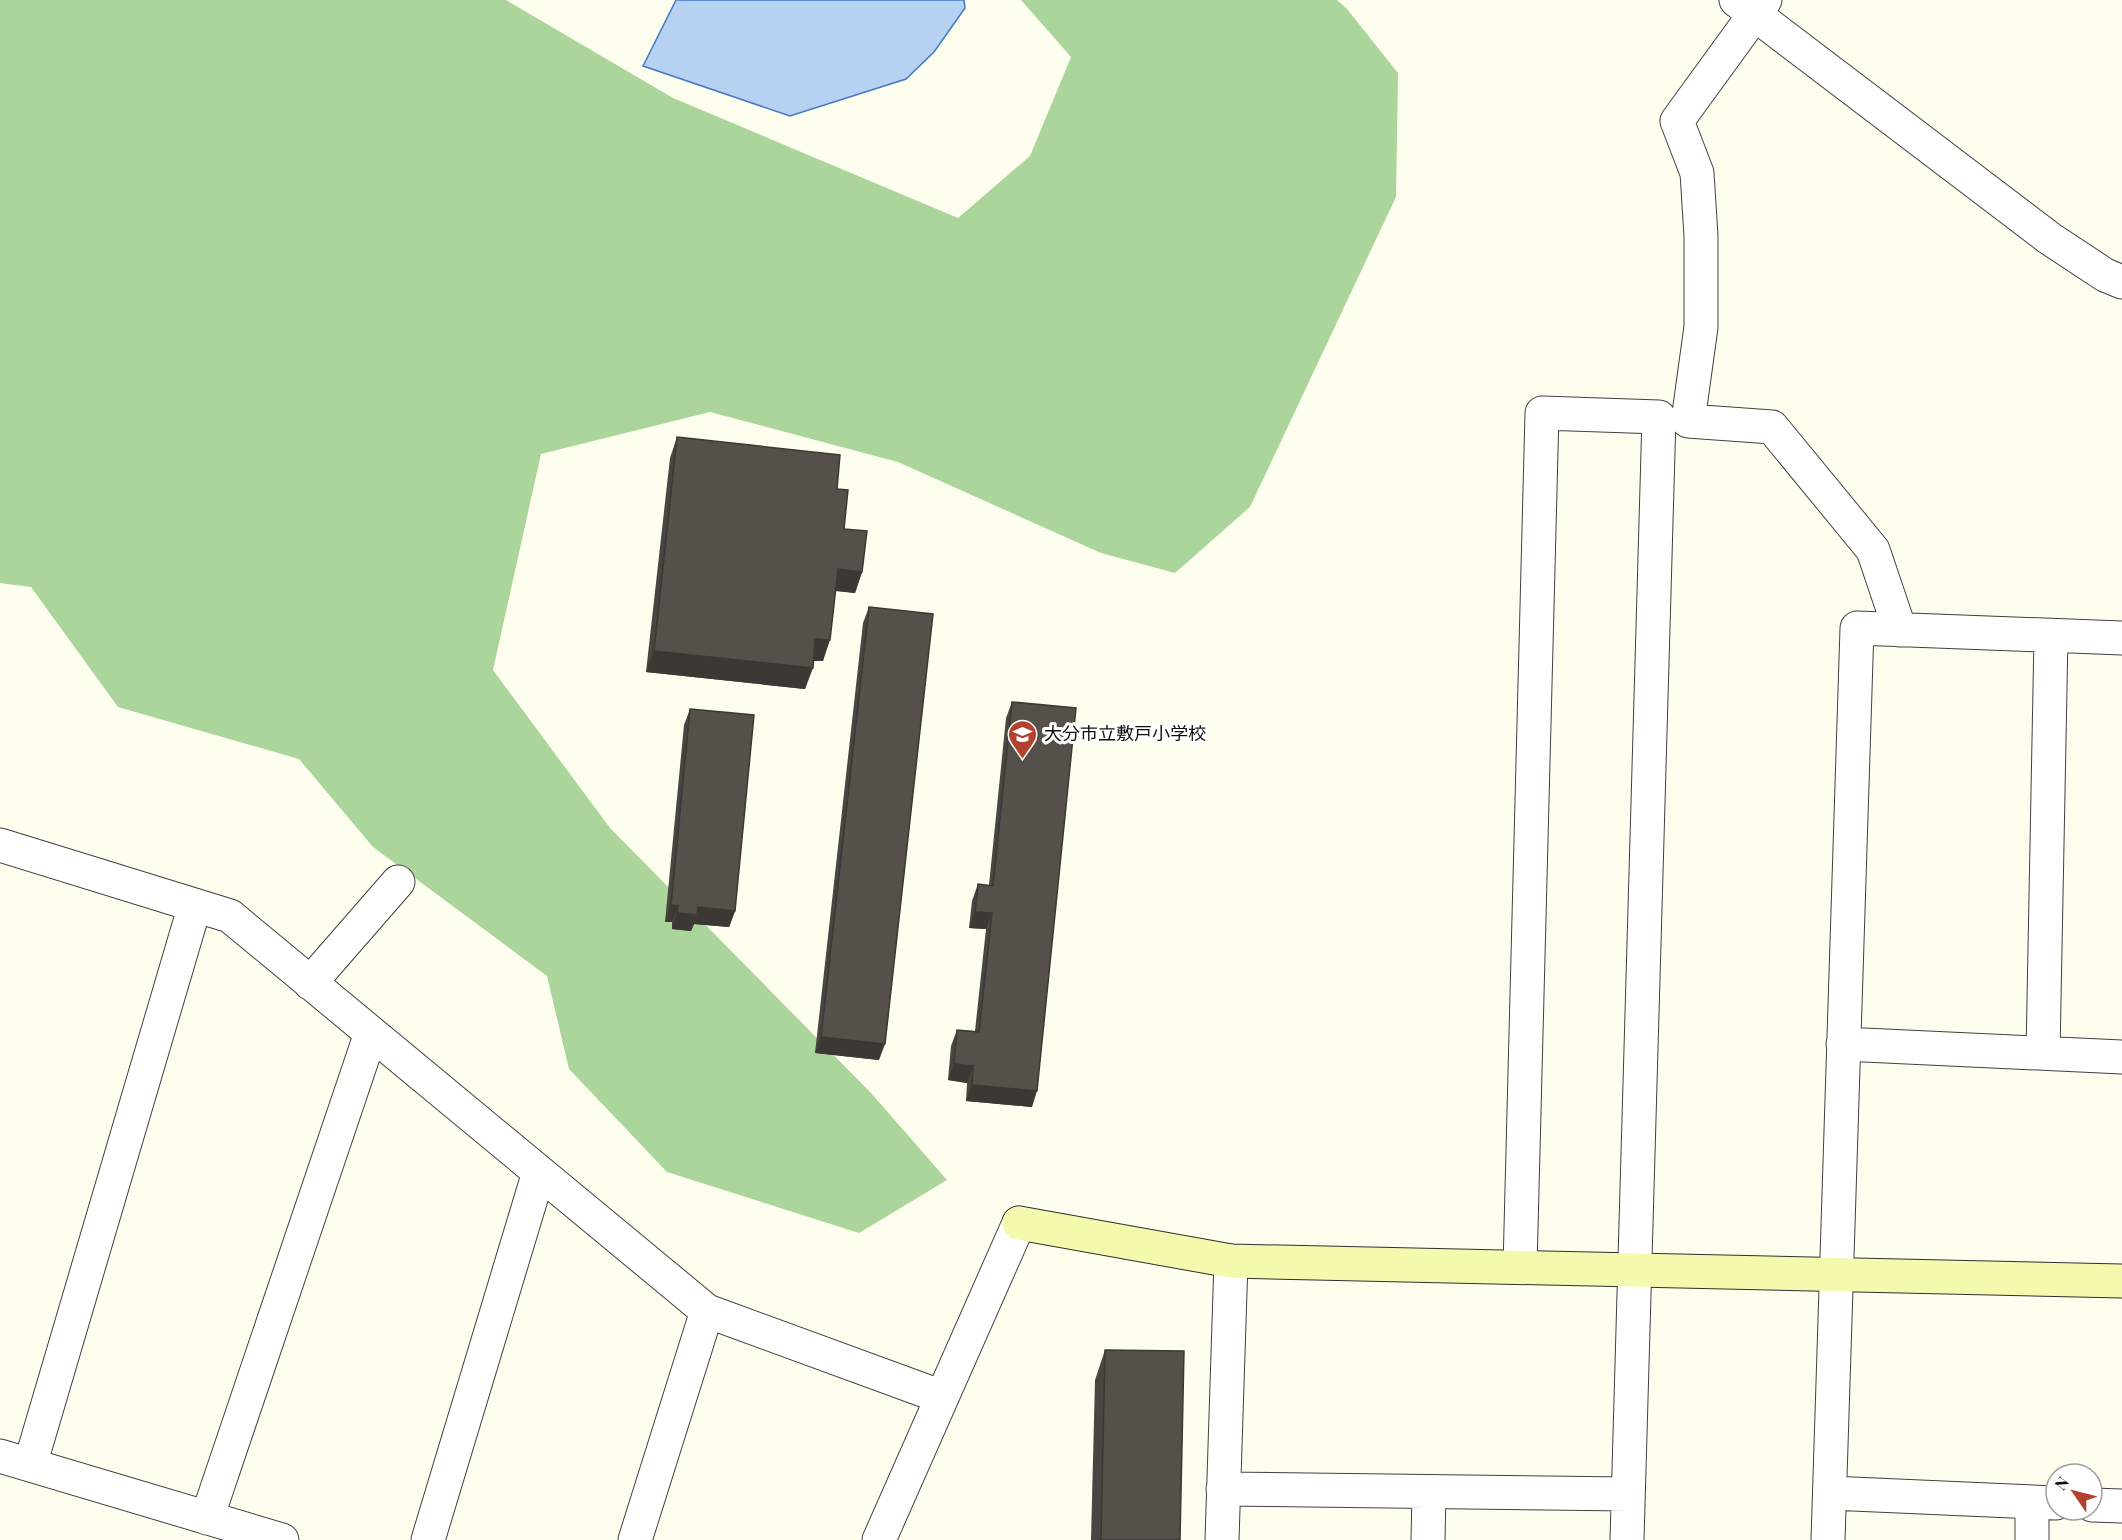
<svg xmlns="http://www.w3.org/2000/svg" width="2122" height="1540" font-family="'Playfair Display','Noto Sans JP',serif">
	<rect width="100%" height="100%" fill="#fefeef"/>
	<!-- forest -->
	<path fill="#abd59b" d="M0,0H506L673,98L958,218L1030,156L1071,57L1021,0H1337L1347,9L1398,73L1396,197L1250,507L1175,573L1101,553L898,462L710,412L541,454L493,670L610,828L871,1093L947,1180L859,1233L667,1172L569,1069L547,976L373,847L299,759L118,707L31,587L0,583Z"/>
	<!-- water -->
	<path fill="#b7d1f2" stroke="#4379c3" stroke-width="1.5" d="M676,0H964L965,8L934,52L906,79L790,116L643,66Z"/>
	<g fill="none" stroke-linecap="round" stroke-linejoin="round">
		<defs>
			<path id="street" d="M1736,0L2049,238L2105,275L2122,282
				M1765,0L1677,121L1697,173L1701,236V327L1688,421L1772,427L1873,550L1900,630
				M0,845L230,916L707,1311L942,1397
				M310,983L398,882
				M1843,1044L2122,1057
				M2043,1053L2051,636
				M1520,1267L1542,413L1659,417L1627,1540
				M0,1456L282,1540
				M30,1465L195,905
				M1223,1489L1628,1494
				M1830,1493L2056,1503
				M2092,1505L2122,1506
				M207,1518L371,1033
				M428,1540L539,1172
				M635,1540L707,1311
				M879,1540L1019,1223
				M1222,1540L1231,1261
				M1428,1540L1429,1493
				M1828,1540L1857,628L2122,638
				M2032,1540V1502"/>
			<path id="secondary" d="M1019,1223L1231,1261L2122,1281"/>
		</defs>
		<!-- street casing -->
		<use href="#street" stroke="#404040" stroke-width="35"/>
		<!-- secondary casing -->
		<use href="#secondary" stroke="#2f2f2f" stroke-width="35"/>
		<!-- street -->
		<use href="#street" stroke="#fff" stroke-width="33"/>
		<!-- secondary -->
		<use href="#secondary" stroke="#f4f9ae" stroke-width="33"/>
	</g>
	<!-- wall -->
	<path fill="#494540" d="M677,437L837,489L844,529L862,572L855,593L835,591L823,661H814L805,689L646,672L670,458Z
		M869,607L879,1060L815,1053L863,623Z
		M1012,702L1032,1107L966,1101L967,1083L948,1080L951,1046L957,1030L975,1031L986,929L969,928L972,901L978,884L989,885L1006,718Z
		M690,709L735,911L729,927L694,924L691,931L672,929V922H665L684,725Z
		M1105,1350L1180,1540H1091L1095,1380Z"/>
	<!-- shaded-wall -->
	<path fill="#3c3834" d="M838,569L862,572L855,593L830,590Z
		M815,639L830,640L823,661L808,660Z
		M654,651L813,668L805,689L646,672Z
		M671,905L678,906L672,922H665Z
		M698,907L735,911L729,927L694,924L691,931L672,929L677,913Z
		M975,912L992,913L986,929L969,928Z
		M821,1037L885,1044L879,1060L815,1053Z
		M954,1064L973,1066L967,1083L948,1080Z
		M972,1085L1037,1091L1032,1107L966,1101Z"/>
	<!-- building -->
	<path fill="#55504a" stroke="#3c3834" stroke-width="1.5" d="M677,437L840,455L837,489L848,490L844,529L867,531L862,572L838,569L830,640L815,639L813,668L654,651Z
		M869,607L933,614L885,1044L821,1037Z
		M1012,702L1076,708L1037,1091L972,1085L973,1066L954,1064L957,1030L979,1032L992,913L975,912L978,884L993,886Z
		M690,709L754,715L735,911L698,907L697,915L677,913L678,906L671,905Z
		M1105,1350L1184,1351L1180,1540H1101Z"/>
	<!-- icons -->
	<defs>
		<symbol id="school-pin" viewBox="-11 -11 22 30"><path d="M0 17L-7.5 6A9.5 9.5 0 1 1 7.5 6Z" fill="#b3412f" stroke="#fff"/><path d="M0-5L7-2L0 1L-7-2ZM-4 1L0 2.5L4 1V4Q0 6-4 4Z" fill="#fff"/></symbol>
	</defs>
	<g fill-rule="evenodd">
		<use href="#school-pin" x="1006" y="718" width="33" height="45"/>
	</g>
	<g text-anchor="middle" stroke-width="6" stroke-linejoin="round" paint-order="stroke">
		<!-- poi labels -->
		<g font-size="18" fill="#0d0d0d" stroke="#fff" text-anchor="start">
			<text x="1044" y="740">大分市立敷戸小学校</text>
		</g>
	</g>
	<!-- north arrow -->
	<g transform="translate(2074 1492) rotate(305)"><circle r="28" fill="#ffffff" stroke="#9e9e9e" stroke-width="1.5"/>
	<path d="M0-4.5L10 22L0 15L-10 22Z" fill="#b3412f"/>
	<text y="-9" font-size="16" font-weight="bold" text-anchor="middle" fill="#0d0d0d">N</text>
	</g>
</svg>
